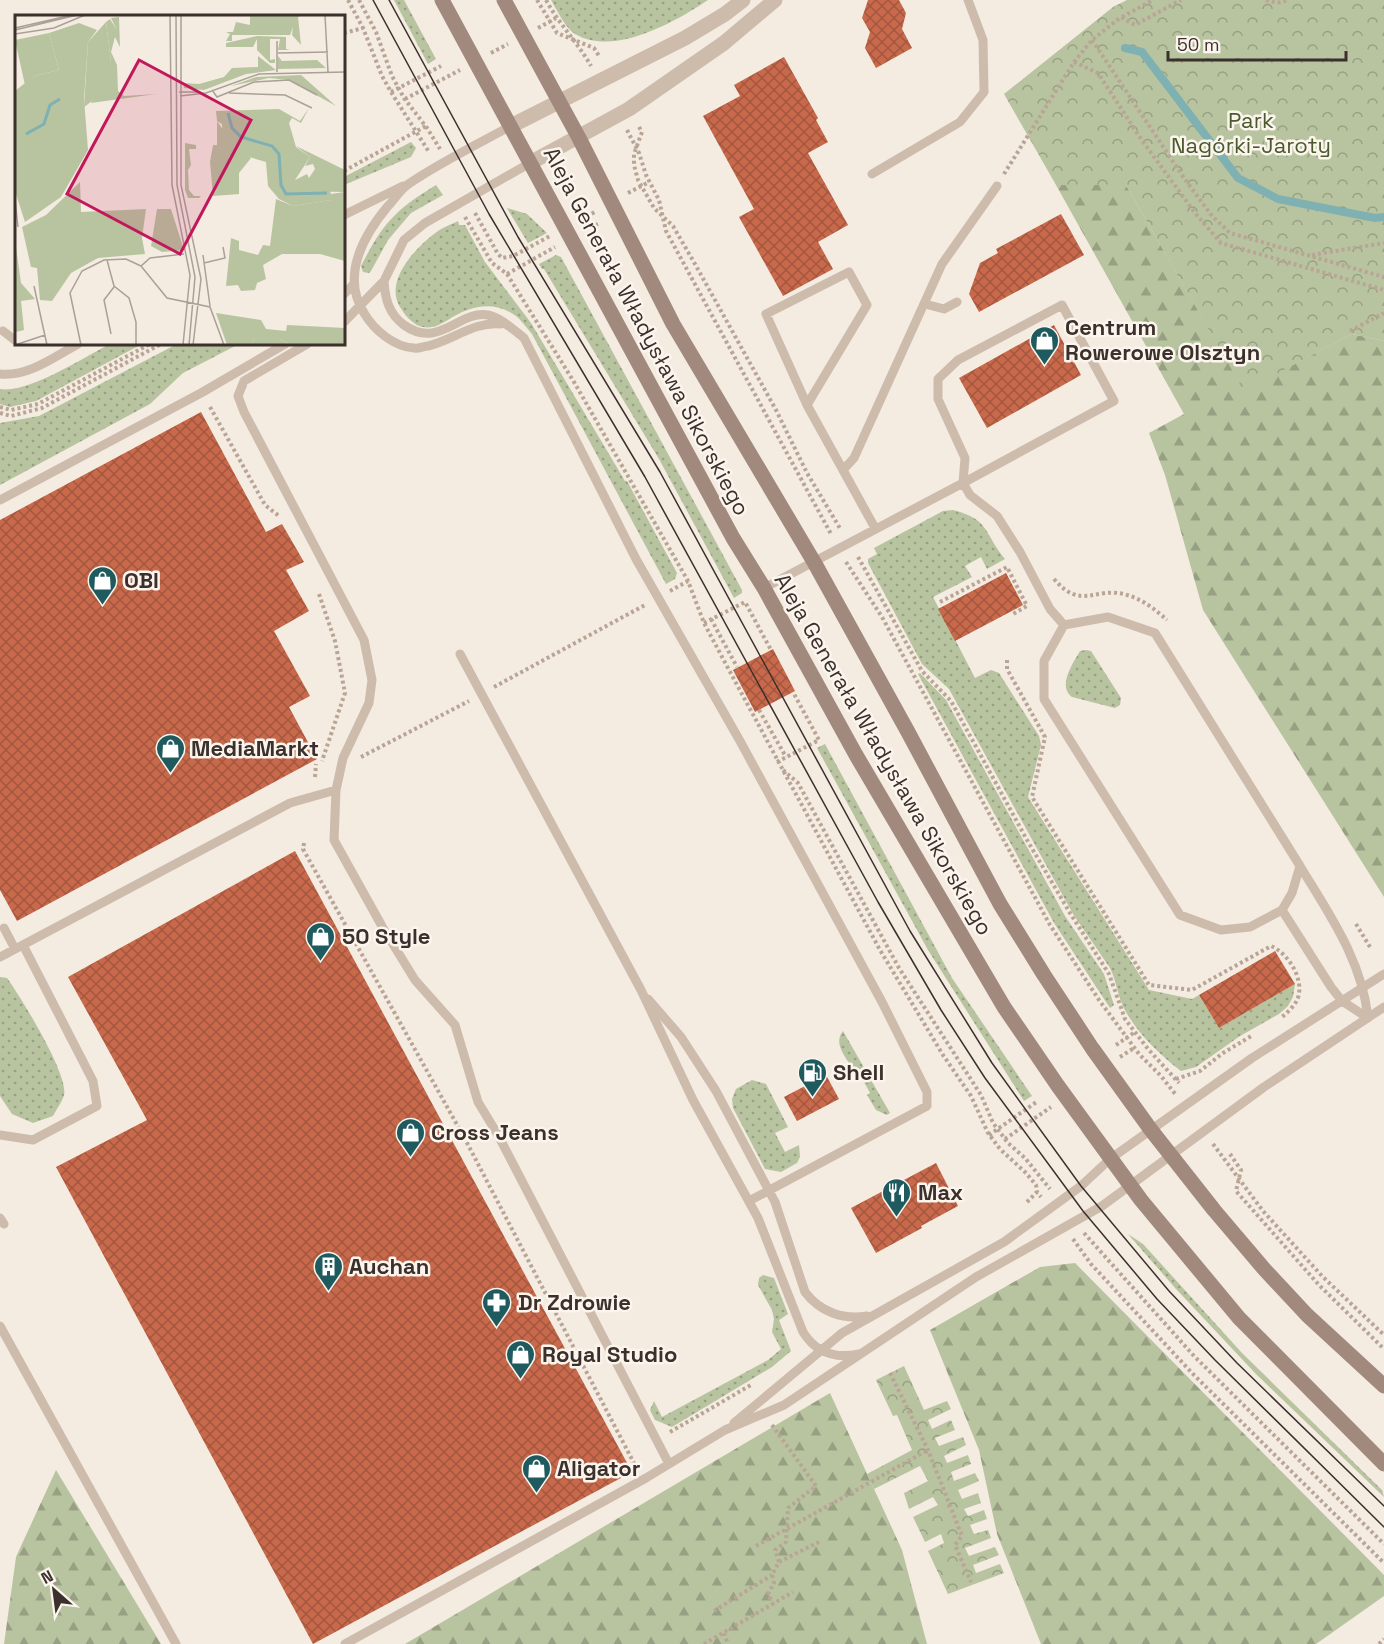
<svg xmlns="http://www.w3.org/2000/svg" width="1384" height="1644" font-family="'Space Grotesk',sans-serif">
	<defs>
		<pattern id="grass-dots" width="8" height="8" patternUnits="userSpaceOnUse" patternTransform="scale(1.5)"><rect width="8" height="8" fill="#b8c4a0"/><path d="M2 2h.1M6 6h.1" fill="none" stroke="#97a083" stroke-width="1.8" stroke-linecap="round"/></pattern>
		<pattern id="forest-firs" width="22" height="20" patternUnits="userSpaceOnUse" patternTransform="scale(1.5)"><rect width="22" height="20" fill="#b8c4a0"/><path d="M5 1l3.5 6h-7zM16 11l3.5 6h-7z" fill="#97a083"/></pattern>
		<pattern id="park-crowns" width="20" height="18" patternUnits="userSpaceOnUse" patternTransform="scale(1.5)"><rect width="20" height="18" fill="#b8c4a0"/><path d="M2 6a3 3 0 1 1 6 0M12 15a3 3 0 1 1 6 0" fill="none" stroke="#97a083"/></pattern>
		<pattern id="building-cross-hatch" width="8" height="8" patternUnits="userSpaceOnUse" patternTransform="scale(1.5)"><rect width="8" height="8" fill="#c8694b"/><path d="M0 0l8 8M0 8l8-8" fill="none" stroke="#a4573f"/></pattern>
	</defs>
	<rect width="100%" height="100%" fill="#f4ebe1"/>
	<!-- grass -->
	<path fill="url(#grass-dots)" d="M394,0H404L436,59L428,64Z
		M551,0H708C675,22 614,57 575,34C565,28 557,10 551,0Z
		M411,142L416,148L411,157L344,185V177Z
		M436,185L443,195L411,213L388,240L371,271L369,273L363,272L361,266C383,223 395,210 436,185Z
		M507,208L527,214L547,233L528,243Z
		M458,221L459,225H465L485,262L531,323L625,481H627L677,573L675,579L666,584L532,334C526,327 520,318 513,314C491,300 468,307 448,320C441,324 433,329 423,327C415,326 406,317 402,310C382,284 413,250 434,234C441,228 450,225 458,221Z
		M556,255L561,257L742,590V593L734,598L659,459L544,269H542L539,264Z
		M110,344H142L36,401L10,407L0,404V389C28,394 84,357 110,344Z
		M177,344H239L183,373L150,404L0,485V423L39,416Z
		M953,510C990,519 984,534 1005,559L987,569L981,557L965,566L972,577L933,597L975,678L991,670L999,673L1039,736L1041,745L1028,797L1149,990L1192,999L1199,995L1219,1028L1295,984L1293,997L1288,1006L1279,1014L1240,1036L1196,1067L1181,1071C1160,1055 1139,1035 1126,1012C1118,999 1117,982 1110,968L1073,914L949,689L922,664L868,563V559L877,554L874,548L943,511Z
		M1086,650L1091,651L1121,698L1120,705L1115,708L1072,697C1057,686 1073,663 1080,651Z
		M920,673L946,700L1065,916L1104,974L1114,1005L1110,1008L1054,923L918,674Z
		M825,744L952,978L1032,1096L1024,1101L928,950L817,748Z
		M0,977L7,978C20,996 69,1075 64,1095C62,1102 56,1110 53,1116L33,1123L12,1114L0,1096Z
		M843,1031L890,1113L887,1115L876,1110L867,1095L870,1093L857,1069L852,1068C845,1056 833,1043 843,1031Z
		M752,1080L766,1084L788,1127L775,1133L785,1152L799,1145L800,1157L797,1163L781,1172L765,1169L733,1108L732,1099L736,1089Z
		M1128,1234L1143,1244L1242,1353L1382,1490L1384,1497L1256,1374L1176,1289Z
		M763,1275L774,1278L788,1314L779,1320L791,1351L772,1367L672,1427L655,1420L650,1410L654,1401L662,1417L768,1360L781,1349L772,1332L774,1319L772,1310L758,1285L759,1278Z"/>
	<!-- forest -->
	<path fill="url(#forest-firs)" d="M1056,185H1126L1244,390L1352,334L1384,341V897L1203,610L1165,475L1149,433L1184,414Z
		M1075,1263L1384,1575V1596L1316,1644H1041L997,1534L979,1450L930,1330L1040,1267Z
		M830,1393L902,1550L927,1644H405Z
		M56,1470L161,1644H4L16,1557Z"/>
	<!-- park -->
	<path fill="url(#park-crowns)" d="M1127,0H1384V341L1352,334L1244,391L1126,185H1056L1004,94L1113,7Z
		M904,1366L924,1410L947,1401L951,1409L928,1420L932,1429L951,1420L955,1430L935,1438L939,1446L963,1437L966,1445L944,1456L947,1463L968,1455L971,1464L951,1472L954,1481L975,1473L979,1481L958,1490L962,1499L978,1493L981,1503L964,1509L968,1516L984,1510L987,1519L970,1525L974,1534L988,1530L991,1538L965,1548L969,1556L995,1547L999,1555L973,1565L976,1573L1000,1564L1004,1573L948,1594L928,1551L944,1543L941,1534L925,1542L913,1517L938,1505L933,1497L909,1509L904,1493L928,1481L920,1466L874,1489L867,1474L912,1450L897,1415L893,1416L876,1380Z"/>
	<g fill="none" stroke-linecap="round" stroke-linejoin="round">
		<!-- stream -->
		<path stroke="#7fb0b2" stroke-width="8" d="M1125,48L1142,52L1238,178L1278,199L1375,218L1384,217"/>
	</g>
	<!-- building -->
	<path fill="url(#building-cross-hatch)" d="M868,0H899L906,13L902,29L912,48L876,68L865,48L870,32L862,18Z
		M784,57L818,118L816,120L828,142L808,153L848,225L818,242L833,269L783,296L739,217L754,209L703,116L740,96L734,85Z
		M1061,214L1084,255L979,312L969,294L980,263L998,253L996,249Z
		M1054,325L1081,375L987,428L959,378Z
		M201,412L266,532L282,524L304,562L286,570L309,611L274,631L310,696L289,707L317,759L17,921L0,890V520Z
		M1006,573L1023,605L955,641L938,609Z
		M773,649L795,691L755,712L733,670Z
		M295,851L632,1472L313,1644L56,1167L147,1120L68,977Z
		M1275,951L1295,984L1219,1028L1199,995Z
		M826,1075L839,1099L797,1121L784,1097Z
		M936,1163L958,1206L921,1226L922,1228L876,1253L851,1208Z"/>
	<g fill="none" stroke-linecap="round" stroke-linejoin="round">
		<!-- path -->
		<path stroke="#b9a596" stroke-width="4" stroke-dasharray="3 3" stroke-linecap="butt" d="M348,0L363,28L382,76L391,92L429,152
			M359,0L376,32L392,76L404,98L427,128L440,149
			M537,0L557,33L594,48L599,56
			M546,0C559,24 578,43 591,66
			M1266,0L1277,3L1289,0
			M1122,17L1153,0
			M538,28L556,18
			M344,33L363,28
			M1092,40L1184,178L1212,216L1230,233L1384,277
			M491,53L508,44
			M1074,62L1098,73L1141,139L1195,213L1221,243L1384,290
			M391,92L441,66
			M405,99L460,70
			M639,127L642,132L634,154V165L638,180L654,208L673,226L695,264L776,410L807,473L841,530
			M627,130L639,153L646,175L659,200L666,231L831,534
			M344,171L426,126
			M1004,174L1074,62L1092,40L1121,17L1135,25L1181,0
			M628,193L649,182
			M475,213L498,254L502,258L513,256L550,236
			M465,217L492,263L507,274L555,247
			M581,219L595,212
			M590,227L598,224
			M1312,255L1384,243
			M507,274L574,382L688,581L704,623L729,670L880,950L943,1055L971,1096L988,1133L1000,1149L1026,1173L1036,1185L1037,1192L1041,1197
			M1350,331L1384,313
			M0,407L11,410L38,404L150,344
			M210,407L265,505L279,516
			M0,413L11,416L42,408L161,344
			M858,557L922,671L951,701L1027,840L1070,913L1109,974L1125,1019L1148,1049L1179,1083
			M846,562L882,617L1050,925L1099,1000L1139,1054L1161,1076L1176,1095
			M1054,579C1082,612 1096,585 1127,595C1142,599 1156,610 1167,620
			M670,591L688,581
			M319,594L335,641L345,693L322,761
			M940,602L1007,567L1027,606L1013,614
			M711,619L737,667
			M704,623L745,602L771,650
			M1007,660V669L1045,737L1032,797L1149,985L1192,990L1271,946C1287,953 1302,975 1299,994C1297,1004 1289,1011 1282,1017
			M494,687L645,605
			M759,710L786,757
			M361,757L469,701
			M777,762L819,740L793,692
			M783,770L798,783L899,968L981,1095L993,1123L1008,1143L1025,1158L1050,1189
			M315,777L316,764
			M304,843L303,849L465,1139L636,1467
			M1356,924L1370,947
			M1116,1045L1135,1032
			M1120,1057L1134,1048
			M1176,1079L1200,1071L1223,1053L1253,1035
			M989,1135L1038,1101
			M1005,1139L1051,1107
			M1213,1144L1263,1211L1322,1276L1384,1335
			M1230,1154L1241,1170L1236,1191L1319,1285L1384,1349
			M1027,1202L1037,1192
			M1084,1233L1194,1356L1384,1544
			M1073,1239L1091,1264L1192,1373L1384,1563
			M890,1373L928,1450L962,1536L955,1545L971,1582
			M772,1425L816,1486L788,1508L786,1542L775,1550L779,1562L772,1575L774,1583L768,1594L773,1604
			M670,1432L751,1385
			M756,1546L928,1450
			M779,1562L819,1542
			M714,1611L772,1575
			M724,1633L728,1644
			M704,1644L793,1592
			M1379,1644L1384,1639"/>
		<!-- lane -->
		<path stroke="#cdbbac" stroke-width="9" d="M872,174L960,122L984,92L983,40L968,0
			M344,215L403,186
			M384,281C385,299 389,314 404,325C439,350 459,310 488,315C501,318 514,330 524,338L636,559L740,741L882,1002L927,1092V1106L749,1201
			M344,294L354,284
			M925,304L944,309L957,302
			M1062,305L1114,401L963,483L965,458L938,399V379L958,360Z
			M344,322L384,281L404,240L425,223L530,163
			M501,324C475,321 453,340 428,346C424,346 418,349 414,348C394,347 374,330 364,313C341,276 363,236 388,206C395,199 401,188 410,183C441,162 476,145 509,127
			M3,331L16,341
			M307,344L244,381L238,396L244,412L364,640L372,680L369,703L343,758L336,790L334,840L383,928L415,980L455,1025L478,1102L498,1135L669,1464
			M0,374C28,377 54,357 78,344
			M807,405L867,305L849,272L766,314L807,405L875,528
			M843,470L854,458L942,264L997,186
			M0,500L201,393L285,344
			M764,588L963,483L970,495L997,516L1020,552L1050,609L1064,625
			M1108,617L1155,633L1300,866L1292,893L1282,910L1250,927L1221,930L1180,915L1044,699V661L1064,625Z
			M460,654L641,990L693,1100L758,1218L803,1332C816,1353 835,1359 859,1354
			M1300,866C1329,914 1362,960 1368,1018
			M1282,910L1331,987L1342,1001L1368,1018
			M4,928L15,949
			M0,957L290,803L336,790
			M648,999L681,1037L716,1091L775,1202L805,1292C820,1312 843,1320 867,1316
			M0,1135L33,1140L97,1106L93,1081L23,945
			M0,1218L4,1224
			M0,1326L176,1644
			M734,1423L842,1333L1004,1242L1081,1186L1110,1159L1252,1058L1384,974
			M345,1644L646,1478L725,1430L784,1405L976,1277L1102,1206L1264,1087L1384,1007"/>
		<!-- street -->
		<path stroke="#cdbbac" stroke-width="15" d="M509,127L685,38L725,14L743,0
			M530,163L629,109L724,43L775,0"/>
		<!-- secondary -->
		<path stroke="#a18a7d" stroke-width="15" d="M442,0L733,538L764,588L856,755L1004,1007L1058,1086L1141,1200L1239,1318L1384,1464
			M504,0L579,138L673,324L814,562L908,732L1000,904L1044,975L1092,1048L1151,1130L1214,1210L1265,1270L1307,1315L1384,1386"/>
		<!-- tram -->
		<path stroke="#3b302b" stroke-width="1.5" d="M373,0L489,214L645,477L878,902L941,1010L985,1078L1083,1211L1157,1299L1215,1360L1384,1527
			M389,0L518,237L660,472L910,931L992,1063L1081,1186L1169,1291L1237,1363L1384,1506"/>
	</g>
	<!-- icons -->
	<defs>
		<symbol id="shop-pin" viewBox="-11 -11 22 30"><path d="M0 17L-7.5 6A9.5 9.5 0 1 1 7.5 6Z" fill="#1f5a5e" stroke="#fbf5ee"/><path d="M-5-2.5h2.3a2.7 3.5 0 0 1 5.4 0H5L5.5 6h-11ZM-1.5-2.5h3a1.5 2.3 0 0 0-3 0Z" fill="#fff"/></symbol>
		<symbol id="fuel-pin" viewBox="-11 -11 22 30"><path d="M0 17L-7.5 6A9.5 9.5 0 1 1 7.5 6Z" fill="#1f5a5e" stroke="#fbf5ee"/><path d="M-5.5-6h7V0h2V4h1.3V-2.5L3-4.5l.8-.8L6-3V5H2.5V1h-1V6h-7ZM-4.2-4.7v3.2H.2V-4.7Z" fill="#fff"/></symbol>
		<symbol id="restaurant-pin" viewBox="-11 -11 22 30"><path d="M0 17L-7.5 6A9.5 9.5 0 1 1 7.5 6Z" fill="#1f5a5e" stroke="#fbf5ee"/><path d="M-5-6h1v4h1v-4h1v4h1v-4h1v5L-1.5 .5V6h-2V.5L-5-1ZM5-6V6H3V1.5H1.5Q1.5-4 5-6Z" fill="#fff"/></symbol>
		<symbol id="building-pin" viewBox="-11 -11 22 30"><path d="M0 17L-7.5 6A9.5 9.5 0 1 1 7.5 6Z" fill="#1f5a5e" stroke="#fbf5ee"/><path d="M-4-6H4V6H1V3H-1V6H-4ZM-2.5-4.3h1.7v1.8h-1.7ZM.8-4.3h1.7v1.8H.8ZM-2.5-1h1.7V.8h-1.7ZM.8-1h1.7V.8H.8Z" fill="#fff"/></symbol>
		<symbol id="pharmacy-pin" viewBox="-11 -11 22 30"><path d="M0 17L-7.5 6A9.5 9.5 0 1 1 7.5 6Z" fill="#1f5a5e" stroke="#fbf5ee"/><path d="M-2-6h4v4h4v4h-4v4h-4v-4h-4v-4h4Z" fill="#fff"/></symbol>
	</defs>
	<g fill-rule="evenodd">
		<use href="#shop-pin" x="1028" y="324" width="33" height="45"/>
		<use href="#shop-pin" x="86" y="564" width="33" height="45"/>
		<use href="#shop-pin" x="154" y="732" width="33" height="45"/>
		<use href="#shop-pin" x="304" y="920" width="33" height="45"/>
		<use href="#fuel-pin" x="796" y="1056" width="33" height="45"/>
		<use href="#shop-pin" x="394" y="1116" width="33" height="45"/>
		<use href="#restaurant-pin" x="880" y="1176" width="33" height="45"/>
		<use href="#building-pin" x="312" y="1250" width="33" height="45"/>
		<use href="#pharmacy-pin" x="480" y="1286" width="33" height="45"/>
		<use href="#shop-pin" x="504" y="1338" width="33" height="45"/>
		<use href="#shop-pin" x="520" y="1452" width="33" height="45"/>
	</g>
	<g text-anchor="middle" stroke-width="5" stroke-linejoin="round" paint-order="stroke">
		<!-- park labels -->
		<g font-size="22" fill="#4a5a2e" stroke="#fbf5ee">
			<text x="1251" y="128">Park<tspan x="1251" dy="25">Nagórki-Jaroty</tspan></text>
		</g>
		<!-- poi labels -->
		<g font-size="22" font-weight="bold" fill="#3b302b" stroke="#fbf5ee" text-anchor="start">
			<text x="1065" y="335">Centrum<tspan x="1065" dy="25">Rowerowe Olsztyn</tspan></text>
			<text x="124" y="588">OBI</text>
			<text x="191" y="756">MediaMarkt</text>
			<text x="342" y="944">50 Style</text>
			<text x="833" y="1080">Shell</text>
			<text x="431" y="1140">Cross Jeans</text>
			<text x="918" y="1200">Max</text>
			<text x="349" y="1274">Auchan</text>
			<text x="518" y="1310">Dr Zdrowie</text>
			<text x="542" y="1362">Royal Studio</text>
			<text x="557" y="1476">Aligator</text>
		</g>
		<!-- street labels -->
		<g font-size="22" fill="#3b302b" stroke="#fbf5ee">
			<text transform="translate(647 331) rotate(62)" y="8">Aleja Generała Władysława Sikorskiego</text>
			<text transform="translate(884 754) rotate(60)" y="8">Aleja Generała Władysława Sikorskiego</text>
		</g>
	</g>
	<!-- overview -->
	<g transform="translate(15 15)">
		<rect width="330" height="330" fill="#f4ebe1"/>
		<path d="M235,0H289L283,2L286,30L277,20L278,12L275,20H217V26H211L215,19L211,17H218L221,7L235,10ZM104,2L105,32L100,22L96,37L102,50L103,76L109,81L141,79L76,88L96,46L91,7L95,4L102,15L96,3ZM64,8L82,15L73,27L69,84L73,135L46,182L10,207L0,176V76L19,61L44,55L34,18ZM242,21L271,22V34L275,35H263L265,24H255V45L260,44V48H255L242,35V24L238,32H211V28ZM243,41L261,55L231,59L189,75L169,73L168,68L184,69L209,62L217,53L243,52ZM170,128L181,130V134H174L176,150L173,155L174,175L179,181H186L184,183H173L170,175ZM330,177V246L305,239H267L248,250L251,264L242,268L240,275L226,276L223,270L211,271L216,223L224,226V235L243,240L248,230L255,231L261,184L278,191L316,185V179ZM201,298L246,305L251,314L271,316L272,310L330,313V330H275L265,324L240,323L236,330H212Z" fill="#b8c4a0"/>
		<path d="M91,7L96,46L88,78L69,92L73,27ZM263,41L267,46L302,45L311,53L263,54ZM286,60L321,91L274,65L254,63L216,71L241,62ZM202,106L219,131L236,143L224,158V179L198,181L195,147L198,130H202ZM281,131L330,155V177L280,176V165L292,159L294,163L300,154L298,149L290,151L295,142ZM65,167L66,197L131,194L127,223L130,239L83,243L56,258L37,286L25,285L22,253L16,252L7,212L31,200ZM142,194H156L169,235L147,237L136,231ZM0,225L6,268L20,284L6,286L9,315L1,317ZM255,320L265,324L275,330H236L240,323Z" fill="#b8c4a0"/>
		<path d="M294,93L286,108L277,103L274,108L281,132L295,142L280,165V173L315,175L317,185L278,191L264,184L253,171L251,147L231,141L219,131H208L207,109L202,106L201,96L264,94L285,106Z" fill="#b8c4a0"/>
		<path d="M34,18L44,55L19,61L10,70L0,25Z" fill="#b8c4a0"/>
		<path fill="none" stroke="#7fb0b2" stroke-width="3" d="M213,98L217,113L226,122L257,131L264,139L266,170L271,179L312,178M11,119L29,109L35,90L45,84"/>
		<path fill="none" stroke="#aaa098" stroke-width="1.5" d="M155,0L157,170L175,260L168,330M161,0L162,170L180,262L174,330M166,0V170L186,264L178,330M310,0L313,57M0,13L57,0M0,15L62,0M0,19L39,13L70,0M263,38L313,37M262,57V26M197,75L202,82L239,67L274,65L302,80M164,77H185M214,78L270,80L297,93M165,81L191,78L244,59L330,57M0,185L3,212M188,240L195,291M92,245L99,271L114,283L121,307V330M189,248L210,243L208,232M126,251L152,283L195,292L209,330M19,271L32,330M96,319L89,285L99,272M0,330L30,320M66,330L55,278L67,256L89,245L111,244L126,251L135,243L169,239"/>
		<path fill="#c2185b" fill-opacity="0.15" stroke="#c2185b" stroke-width="3" d="M124,45L236,105L165,239L52,179Z"/>
		<rect width="330" height="330" fill="none" stroke="#3b302b" stroke-width="3"/>
	</g>
	<!-- north arrow -->
	<g transform="translate(54 1590) rotate(332)" stroke="#fbf5ee" stroke-width="4.5" paint-order="stroke">
	<path d="M0-4.5L10 22L0 15L-10 22Z" fill="#3b302b"/>
	<text y="-9" font-size="16" font-weight="bold" text-anchor="middle" fill="#3b302b">N</text>
	</g>
	<!-- scale -->
	<path d="M1168 51v9h178v-9" fill="none" stroke="#3b302b" stroke-width="3"/>
	<text x="1177" y="51" font-size="18" fill="#3b302b" stroke="#fbf5ee" stroke-width="4.5" paint-order="stroke">50 m</text>
</svg>
